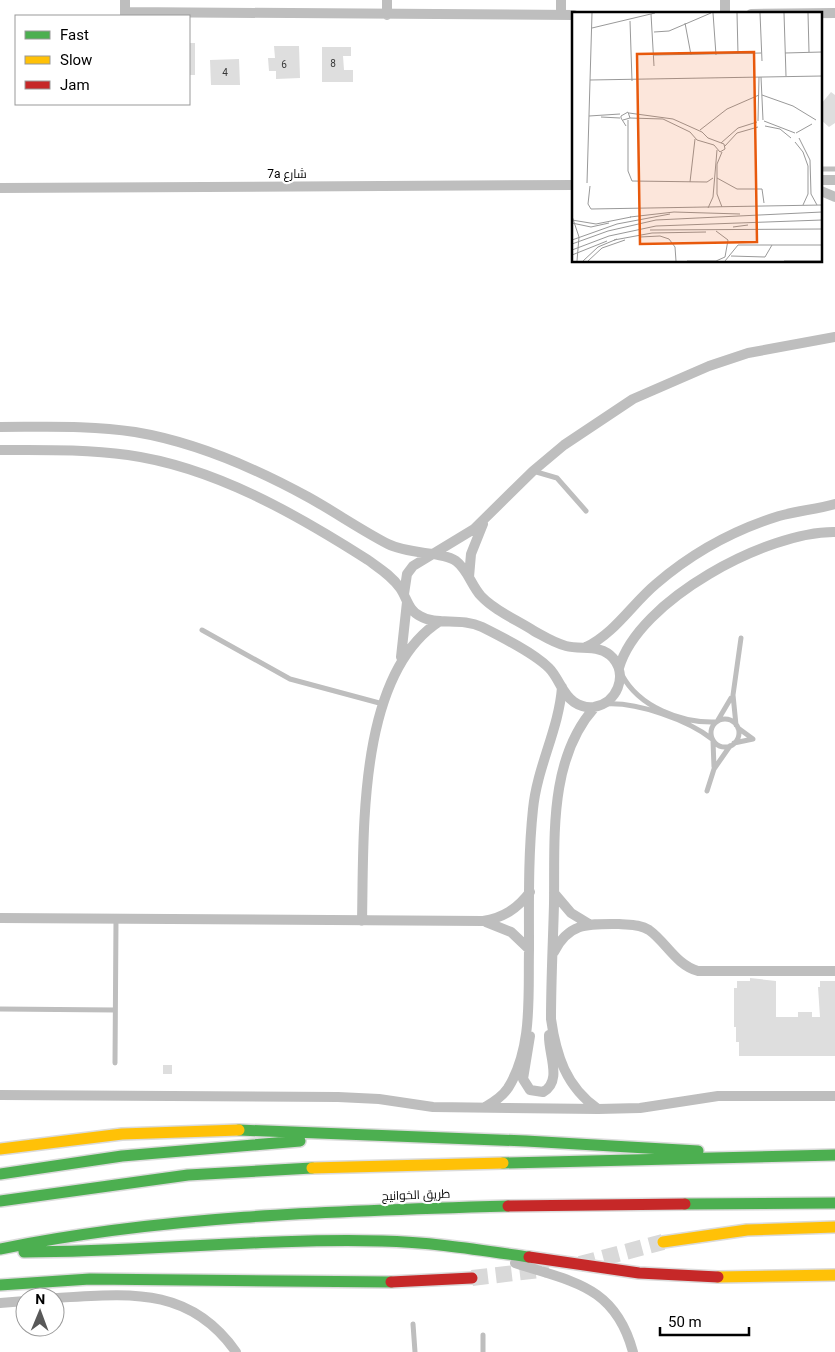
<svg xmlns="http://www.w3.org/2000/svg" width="835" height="1352" font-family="Roboto,Cairo,sans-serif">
	<rect width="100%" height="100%" fill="#fff"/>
	<!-- building -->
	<path fill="#dedede" d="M189,43H195V75H189Z
		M274,46H299L300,78L276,79V71H269L268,58H275Z
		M322,47H351V56H343L344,70H353V82H322Z
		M239,59L240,85H211L210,60Z
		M831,92L835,95V123L829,127L821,120V104Z
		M750,978L776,981V1017H798V1012H812V1017H820L818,987H820V981H835V1056H739V1042H736V1027H734V988H737V981H750Z
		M163,1065H172V1074H163Z"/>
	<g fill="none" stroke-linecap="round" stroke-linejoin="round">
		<!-- primary-tunnel -->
		<path stroke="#d9d9d9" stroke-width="16" stroke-dasharray="16 8" stroke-linecap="butt" d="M580,1264L663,1242
			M472,1278L549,1269"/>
		<defs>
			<path id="fast" d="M239,1130L526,1141L698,1151
				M503,1163L835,1155
				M0,1174L122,1156L300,1141
				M0,1201L188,1175L312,1168
				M685,1204L835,1203
				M0,1249C167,1215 339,1211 508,1206
				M24,1252C143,1252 262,1238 382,1241C431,1242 480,1250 529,1257
				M0,1285L90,1279L391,1282"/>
			<path id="slow" d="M0,1149L122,1134L239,1130
				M312,1168L503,1163
				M663,1242L747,1230L835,1227
				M718,1277L835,1275"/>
			<path id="jam" d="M508,1206L685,1204
				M529,1257L639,1273L718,1277
				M391,1282L472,1278"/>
		</defs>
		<!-- fast casing -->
		<use href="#fast" stroke="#dbdbdb" stroke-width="14"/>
		<!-- slow casing -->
		<use href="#slow" stroke="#dbdbdb" stroke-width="14"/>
		<!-- jam casing -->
		<use href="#jam" stroke="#dbdbdb" stroke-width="14"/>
		<!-- lane -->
		<path stroke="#bebebe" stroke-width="5" d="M821,169H835
			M533,471L557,478L586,511
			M202,630L290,679L383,704
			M622,675C639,707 681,723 715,722
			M606,704C637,702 688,720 712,739
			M711 733a14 14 0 1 1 28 0a14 14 0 1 1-28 0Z
			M718,720L731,698
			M736,725L733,695L741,638
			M713,741L714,767
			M734,743L753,739L738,728
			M707,791L714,769L730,746
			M0,1009L115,1010
			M115,1063L116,920
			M413,1324L415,1352
			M483,1352V1335"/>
		<!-- street -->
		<path stroke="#bebebe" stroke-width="10" d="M125,0V16
			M387,0V15
			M561,0V15
			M725,0V14
			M125,12L574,15
			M751,14L835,13
			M821,180H835
			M0,188L574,185
			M821,191L835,197
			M0,427C45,427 91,425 135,432C195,442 255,468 308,497C335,512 361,530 388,544C410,555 441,551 456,561C468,570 471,585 481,596C495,611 517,620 534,631C545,637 554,643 566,646C582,650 601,644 613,658C628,676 617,703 594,707C587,708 580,706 574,702C562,694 559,678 549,668C534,653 502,637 482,627C461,617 436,626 420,616C408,610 407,598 400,588C392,576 379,568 368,560C296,514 214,467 128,455C86,449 43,450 0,450
			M469,577L471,554L483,524
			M404,594L407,574L413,566L474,529L533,471L564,445L633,399L709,366L748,353L835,337
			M586,647C615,633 632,604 656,584C692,553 734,530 779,516C797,511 817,509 835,504
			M401,657L407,602
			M619,668C638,600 768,531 835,532
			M595,707C548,759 555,839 554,904C553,942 551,980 551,1019C556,1055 566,1087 598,1109
			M554,893L571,913L589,924
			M0,918L483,921C503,918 517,909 530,892
			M362,921C364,833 357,674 440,621
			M486,922L511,932L529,949
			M554,952C569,922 589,924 619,924C629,925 640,924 649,930C666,942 676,965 698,971H835
			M530,1036L523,1079L530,1090L543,1092C563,1081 548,1054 549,1035
			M0,1095L338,1097L379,1099L433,1107L598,1109L640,1108L718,1096H835
			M485,1107C494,1102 502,1097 508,1088C533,1048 528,995 529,950C529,903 528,856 533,809C537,767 559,729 562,687
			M515,1263C572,1282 615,1285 633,1352
			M55,1298C127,1294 189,1285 236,1352
			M0,1303L25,1301"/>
		<!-- fast -->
		<use href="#fast" stroke="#4caf50" stroke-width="11"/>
		<!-- slow -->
		<use href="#slow" stroke="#ffc107" stroke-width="11"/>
		<!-- jam -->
		<use href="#jam" stroke="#c62828" stroke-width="11"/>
	</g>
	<g text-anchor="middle" stroke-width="4.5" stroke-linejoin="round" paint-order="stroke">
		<!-- number labels -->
		<g font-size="10" fill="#383838">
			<text x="333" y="67">8</text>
			<text x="284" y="68">6</text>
			<text x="225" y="76">4</text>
		</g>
		<!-- street labels -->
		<g font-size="12" fill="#000" stroke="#fff">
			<text x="287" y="178">7a شارع</text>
			<text transform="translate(416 1195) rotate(-2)" y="4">طريق الخوانيج</text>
		</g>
	</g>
	<!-- overview -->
	<g transform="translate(572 12)">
		<rect width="250" height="250" fill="#fff"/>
		<path fill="none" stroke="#999" stroke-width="1" d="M141,1L144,43M165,1L166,42M188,1L190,49M212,1L214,64M236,1L237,40M79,2L82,54M58,9L60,69M113,11L119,43M20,16L83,1M82,20L97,19L139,1M213,41L250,40M82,43L189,41M189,65L191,108M18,68L250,64M190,83L221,94L244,108M57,101L101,107L130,120L136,126L152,132L153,137L148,140L142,133L125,128L118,120L91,107L58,106M17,104L48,102M29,105L48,106M51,108L58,106L56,100L49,104V106L54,114M56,108V159L60,169L135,170L141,166M186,109L187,65M192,109L223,121M193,114L208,117L219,126M128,118L155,97L187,83M224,121L240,112M227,126L238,148L239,182L245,193M223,130L231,140L236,154V182L231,193M149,131L166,116L185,110M153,134L165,121L186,115M150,140L145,152V182L150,195M145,166L165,177H190L192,191M118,170L123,127M15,171L20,1M18,174L16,192L19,197L250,193M136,196L141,185L145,138M0,204L7,225L5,249M58,205L102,200L168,202M0,208L24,212L59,205M0,211L19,215L37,211M161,215L176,213M78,218L250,217M68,225L88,224L97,227L103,235L104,249M0,228L45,212L98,202M42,228L80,221L134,220M0,232L36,219L84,208L250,200M0,238L37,224L84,214L250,208M0,243L35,229M159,244L193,245L200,233M11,249L26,235L45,227M16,249L30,236L53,228M115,249H144L153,245L156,228L144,219M153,249L166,233H250M212,249H250"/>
		<path fill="#e8590c" fill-opacity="0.15" stroke="#e8590c" stroke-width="2.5" d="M182,40L185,230L68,232L65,42Z"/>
		<rect width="250" height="250" fill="none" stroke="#000" stroke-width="2.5"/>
	</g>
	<!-- legend -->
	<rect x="15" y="15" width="175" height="90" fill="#ffffff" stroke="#999999"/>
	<rect x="25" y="31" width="25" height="8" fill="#4caf50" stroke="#999999"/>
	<text x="60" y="40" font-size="15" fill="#000000">Fast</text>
	<rect x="25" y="56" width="25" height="8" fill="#ffc107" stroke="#999999"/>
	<text x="60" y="65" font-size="15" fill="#000000">Slow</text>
	<rect x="25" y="81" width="25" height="8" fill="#c62828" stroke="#999999"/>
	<text x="60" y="90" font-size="15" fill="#000000">Jam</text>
	<!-- north arrow -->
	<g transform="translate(40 1312) rotate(1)"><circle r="24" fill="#ffffff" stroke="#999999"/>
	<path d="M0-4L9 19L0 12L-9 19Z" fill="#595959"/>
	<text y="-8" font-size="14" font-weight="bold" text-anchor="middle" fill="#000000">N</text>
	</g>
	<!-- scale -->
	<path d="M660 1327v8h89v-8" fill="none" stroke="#000000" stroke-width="2.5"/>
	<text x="668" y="1327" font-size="15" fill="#000000" stroke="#ffffff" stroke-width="4" paint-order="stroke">50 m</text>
</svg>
